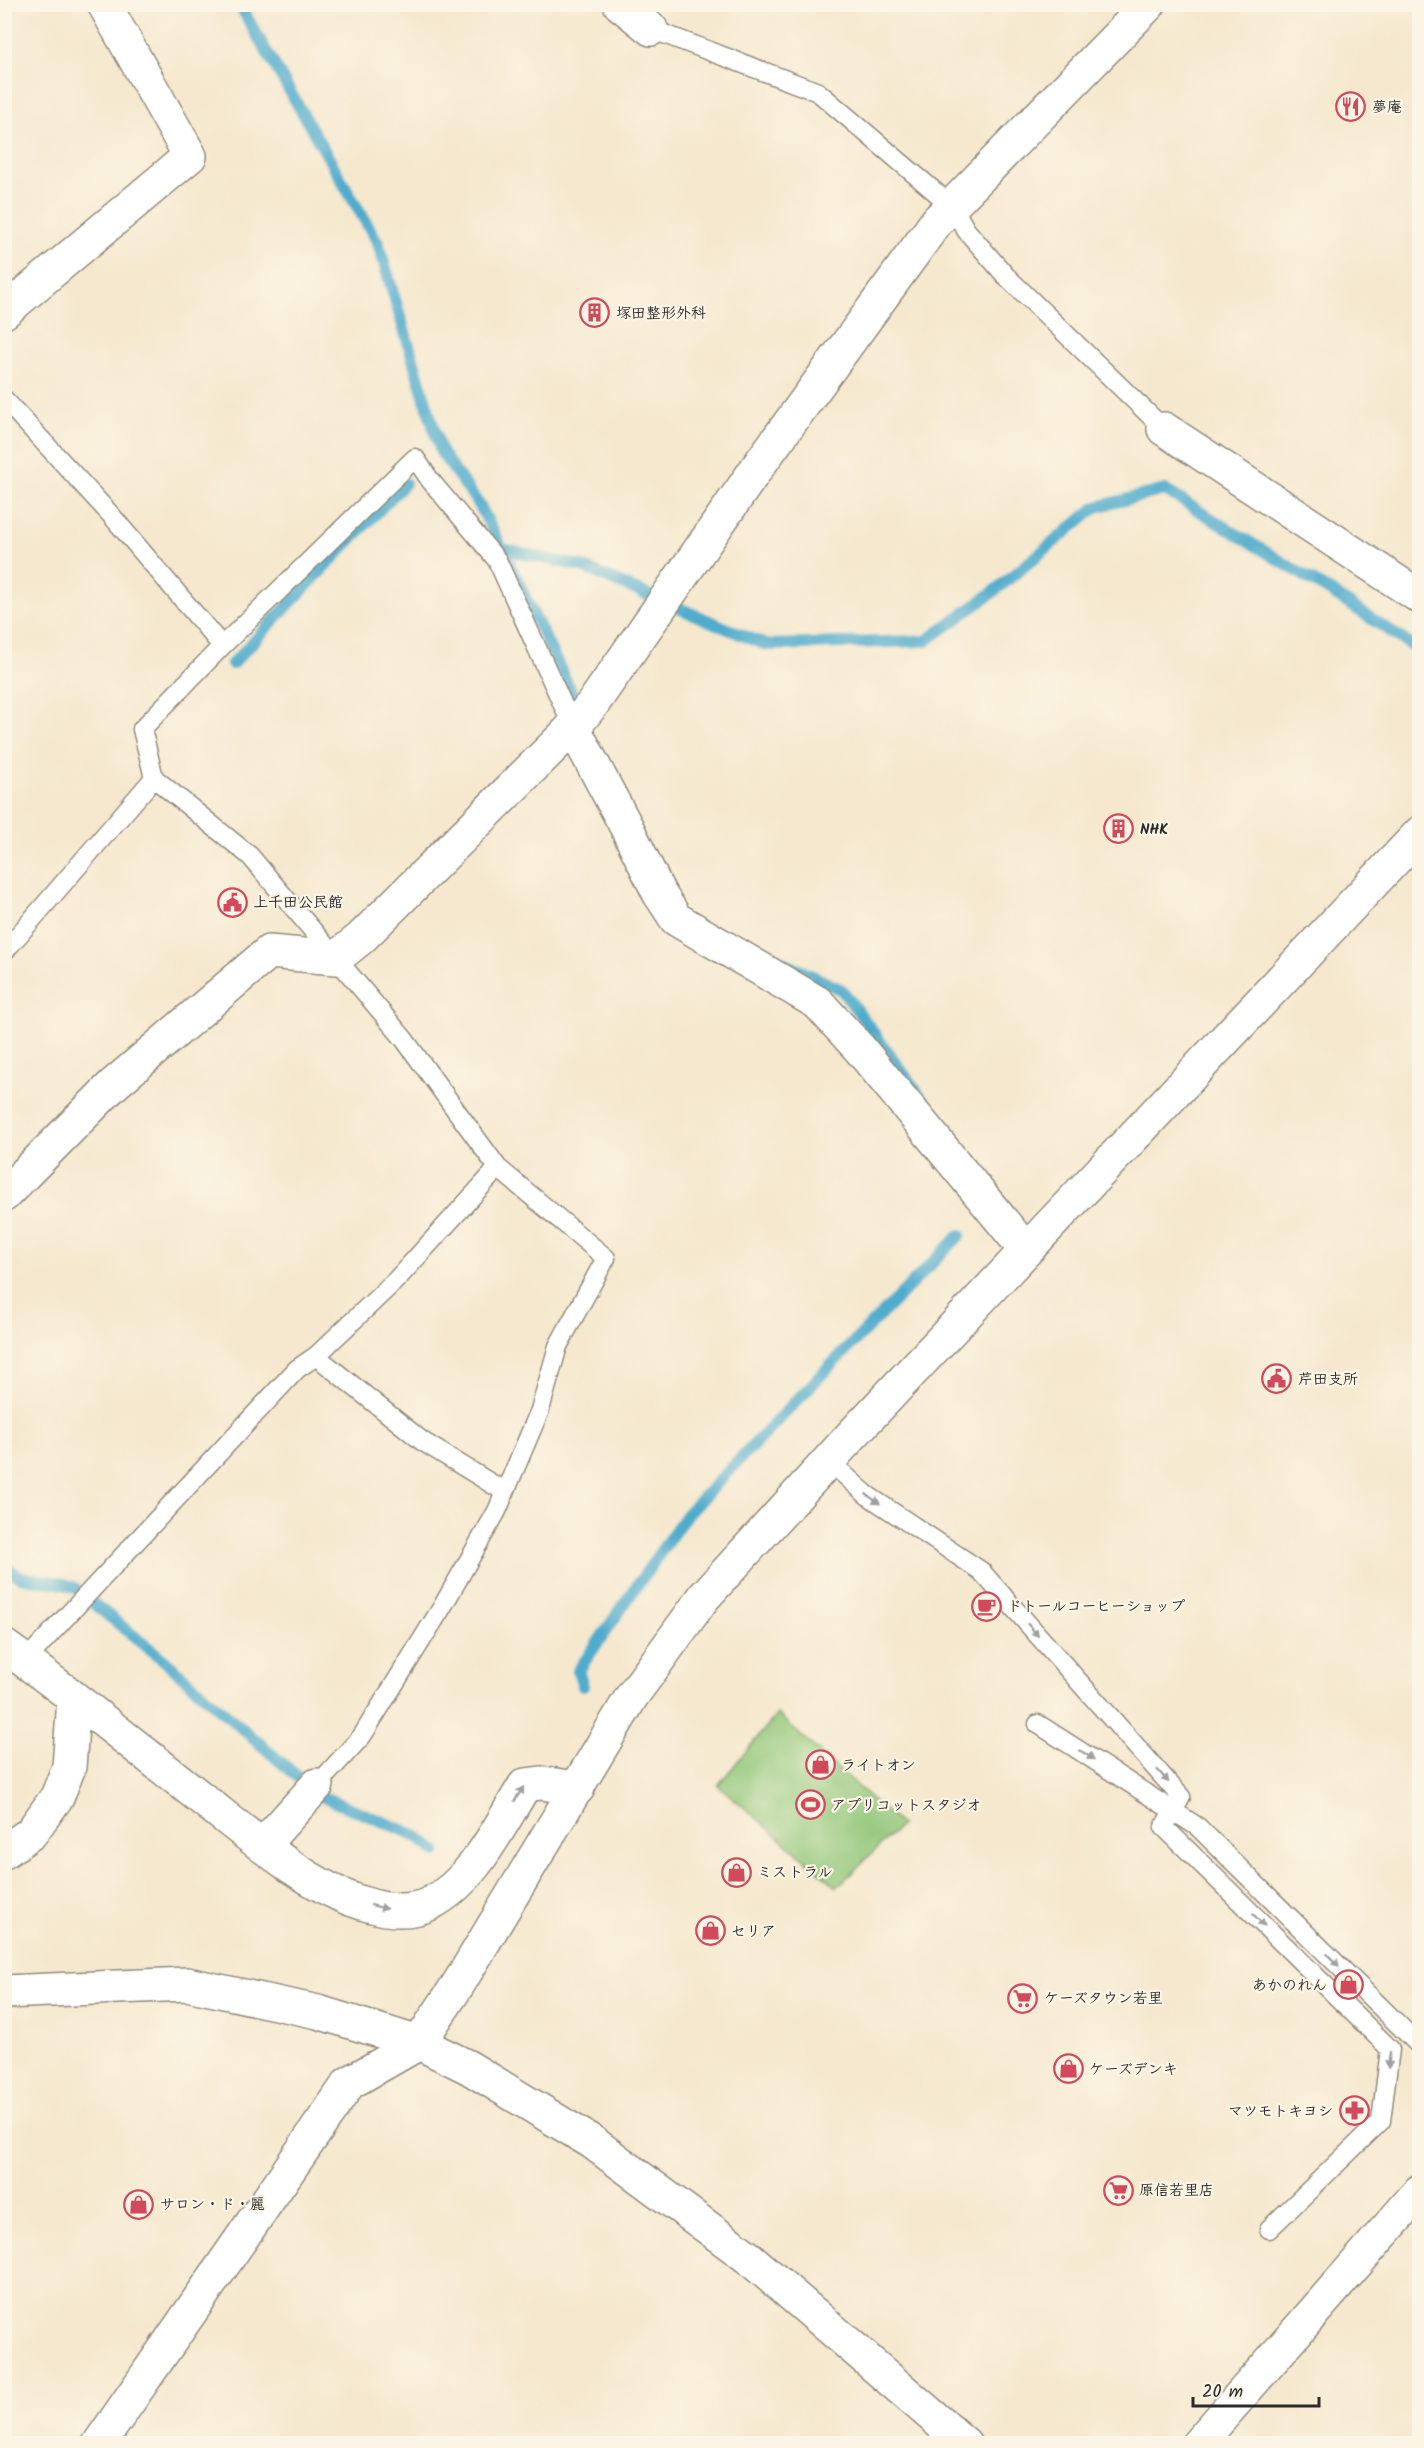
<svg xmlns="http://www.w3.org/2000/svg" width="1424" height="2448" font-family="Kalam,'Klee One',sans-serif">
	<rect width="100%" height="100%" fill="#fcf5e5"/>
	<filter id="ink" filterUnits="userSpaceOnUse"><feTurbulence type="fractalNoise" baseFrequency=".0167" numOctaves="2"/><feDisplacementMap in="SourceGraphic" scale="12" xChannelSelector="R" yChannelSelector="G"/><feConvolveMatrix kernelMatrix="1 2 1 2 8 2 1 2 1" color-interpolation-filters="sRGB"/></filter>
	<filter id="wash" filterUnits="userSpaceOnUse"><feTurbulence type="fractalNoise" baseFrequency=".008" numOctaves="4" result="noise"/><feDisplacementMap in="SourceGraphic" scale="24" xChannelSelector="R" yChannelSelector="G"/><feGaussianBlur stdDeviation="1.35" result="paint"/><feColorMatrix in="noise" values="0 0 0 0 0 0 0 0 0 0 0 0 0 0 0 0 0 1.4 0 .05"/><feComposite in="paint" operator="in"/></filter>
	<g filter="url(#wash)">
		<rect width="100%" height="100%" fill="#f5e8ce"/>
		<!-- green -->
		<path fill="#91c779" stroke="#5e7952" stroke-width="1.5" d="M777,1714L901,1825L837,1887L718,1785Z"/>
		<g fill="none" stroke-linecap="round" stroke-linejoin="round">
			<!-- stream -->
			<path stroke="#4faccd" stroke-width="12" d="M239,4L378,243L441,452L480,506L502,549L580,566L766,645L926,641L992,593L1096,507L1165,490L1334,594L1420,651
				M502,549L581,712
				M232,664L405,483
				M763,953L842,990L926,1104
				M4,1565L20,1577L64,1584L75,1588
				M94,1604L165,1661L306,1784
				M583,1686L578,1671L686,1515L827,1369L960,1235
				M318,1795L415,1835L436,1851"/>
		</g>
	</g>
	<g filter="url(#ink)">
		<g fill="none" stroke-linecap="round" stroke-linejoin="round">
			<defs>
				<path id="lane" d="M651,29L818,92L953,207L966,230L1005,275L1164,429
					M4,399L111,515L222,646
					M4,952L154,778
					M316,1356L422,1441L505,1492
					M829,1461L867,1495L981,1571L1181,1797L1164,1827L1390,2049L1381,2121L1269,2229
					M25,1661L297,1369L316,1356L397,1279L498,1168
					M1038,1724L1198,1827L1420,2046
					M317,1785L362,1736L441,1609L497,1511L540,1410L558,1346L606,1258L498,1168L404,1039L250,856L154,778L142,729L222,646L415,458L430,480L497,560L573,727"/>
				<path id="street" d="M620,4L651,29
					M4,312L190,156L104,4
					M1164,429L1420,597
					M573,727L627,828L659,893L676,919L818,1003L860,1049L1026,1250
					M4,1195L113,1085L269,952L336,958L361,938L577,723L594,702L759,465L937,221L1149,4
					M4,1646C75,1696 142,1752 210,1805C253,1839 310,1887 362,1903C383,1910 408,1914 429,1904C474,1882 499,1826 525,1785L541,1783L578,1788
					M262,1846L317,1785
					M4,1852L31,1833L57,1797L69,1767L74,1699
					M99,2444L349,2083L419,2043"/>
				<path id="secondary" d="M4,1992L187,1984L318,2012L419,2043L468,2067L592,2142L749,2258L965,2444
					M419,2043L459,1983L632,1696L704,1597L852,1435L1420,833
					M1198,2444L1420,2191"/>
			</defs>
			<!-- lane casing -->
			<use href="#lane" stroke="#908a7c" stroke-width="21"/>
			<!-- street casing -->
			<use href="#street" stroke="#908a7c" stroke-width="36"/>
			<!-- secondary casing -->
			<use href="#secondary" stroke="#908a7c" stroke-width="36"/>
			<!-- lane -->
			<use href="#lane" stroke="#fff" stroke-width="18"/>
			<!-- street -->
			<use href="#street" stroke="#fff" stroke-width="33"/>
			<!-- secondary -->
			<use href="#secondary" stroke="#fff" stroke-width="33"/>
		</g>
		<!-- one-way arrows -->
		<defs><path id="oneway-solid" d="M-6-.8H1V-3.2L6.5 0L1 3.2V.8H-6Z" transform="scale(1.5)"/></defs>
		<g fill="#a0a0a0">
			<use href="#oneway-solid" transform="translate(873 1499) rotate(35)"/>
			<use href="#oneway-solid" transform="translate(1033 1630) rotate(48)"/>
			<use href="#oneway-solid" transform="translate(1087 1755) rotate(33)"/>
			<use href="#oneway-solid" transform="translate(1163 1776) rotate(48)"/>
			<use href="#oneway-solid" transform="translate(519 1794) rotate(-58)"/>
			<use href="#oneway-solid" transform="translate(379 1907) rotate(14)"/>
			<use href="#oneway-solid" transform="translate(1259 1920) rotate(44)"/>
			<use href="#oneway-solid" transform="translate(1333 1960) rotate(45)"/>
			<use href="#oneway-solid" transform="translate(1389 2060) rotate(97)"/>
		</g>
	</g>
	<!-- icons -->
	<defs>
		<symbol id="restaurant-ring" viewBox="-11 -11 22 22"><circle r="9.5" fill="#fcf5e5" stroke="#d1495b" stroke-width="1.5"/><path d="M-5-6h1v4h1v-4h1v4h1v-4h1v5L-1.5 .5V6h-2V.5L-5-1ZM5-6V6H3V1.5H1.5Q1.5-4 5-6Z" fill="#d1495b"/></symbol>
		<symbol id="building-ring" viewBox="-11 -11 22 22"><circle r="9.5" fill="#fcf5e5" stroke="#d1495b" stroke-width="1.5"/><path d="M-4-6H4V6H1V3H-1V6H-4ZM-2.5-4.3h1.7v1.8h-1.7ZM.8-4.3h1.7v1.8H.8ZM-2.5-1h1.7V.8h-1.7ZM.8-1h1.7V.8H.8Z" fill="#d1495b"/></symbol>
		<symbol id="civic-ring" viewBox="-11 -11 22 22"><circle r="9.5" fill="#fcf5e5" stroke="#d1495b" stroke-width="1.5"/><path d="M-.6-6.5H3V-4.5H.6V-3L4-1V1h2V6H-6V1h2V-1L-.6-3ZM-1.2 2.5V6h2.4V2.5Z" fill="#d1495b"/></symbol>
		<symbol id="cafe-ring" viewBox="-11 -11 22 22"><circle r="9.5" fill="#fcf5e5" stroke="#d1495b" stroke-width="1.5"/><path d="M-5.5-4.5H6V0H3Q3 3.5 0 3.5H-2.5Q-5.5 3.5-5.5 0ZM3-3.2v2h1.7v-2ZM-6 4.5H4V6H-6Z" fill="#d1495b"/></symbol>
		<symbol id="shop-ring" viewBox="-11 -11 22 22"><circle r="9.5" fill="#fcf5e5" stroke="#d1495b" stroke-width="1.5"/><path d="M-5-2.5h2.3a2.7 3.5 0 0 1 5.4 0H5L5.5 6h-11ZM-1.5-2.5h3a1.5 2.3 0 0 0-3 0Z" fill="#d1495b"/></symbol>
		<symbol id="stadium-ring" viewBox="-11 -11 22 22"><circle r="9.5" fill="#fcf5e5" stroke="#d1495b" stroke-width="1.5"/><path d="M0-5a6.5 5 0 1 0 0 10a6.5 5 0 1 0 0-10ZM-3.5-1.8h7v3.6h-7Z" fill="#d1495b"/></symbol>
		<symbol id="supermarket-ring" viewBox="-11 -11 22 22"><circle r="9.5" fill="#fcf5e5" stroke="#d1495b" stroke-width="1.5"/><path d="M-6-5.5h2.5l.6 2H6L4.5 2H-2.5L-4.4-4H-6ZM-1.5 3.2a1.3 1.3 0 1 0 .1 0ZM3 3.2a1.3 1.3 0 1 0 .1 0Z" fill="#d1495b"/></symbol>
		<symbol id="pharmacy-ring" viewBox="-11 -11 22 22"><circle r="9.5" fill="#fcf5e5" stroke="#d1495b" stroke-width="1.5"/><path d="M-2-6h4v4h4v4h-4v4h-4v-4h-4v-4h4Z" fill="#d1495b"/></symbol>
	</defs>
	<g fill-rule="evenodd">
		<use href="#restaurant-ring" x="1334" y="90" width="33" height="33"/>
		<use href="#building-ring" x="578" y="296" width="33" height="33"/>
		<use href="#building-ring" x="1102" y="812" width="33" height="33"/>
		<use href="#civic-ring" x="216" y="886" width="33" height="33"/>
		<use href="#civic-ring" x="1260" y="1362" width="33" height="33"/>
		<use href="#cafe-ring" x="970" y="1590" width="33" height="33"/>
		<use href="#shop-ring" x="804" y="1748" width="33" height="33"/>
		<use href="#stadium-ring" x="794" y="1788" width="33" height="33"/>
		<use href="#shop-ring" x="720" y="1856" width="33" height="33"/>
		<use href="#shop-ring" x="694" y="1914" width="33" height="33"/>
		<use href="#shop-ring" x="1332" y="1968" width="33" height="33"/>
		<use href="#supermarket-ring" x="1006" y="1982" width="33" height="33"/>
		<use href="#shop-ring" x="1052" y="2052" width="33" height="33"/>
		<use href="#pharmacy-ring" x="1338" y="2094" width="33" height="33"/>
		<use href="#supermarket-ring" x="1102" y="2174" width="33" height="33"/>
		<use href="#shop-ring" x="122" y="2188" width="33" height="33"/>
	</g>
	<g text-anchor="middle" stroke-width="4.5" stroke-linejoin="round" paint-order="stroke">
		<!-- poi labels -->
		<g font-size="15" font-weight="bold" fill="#2b2b2b" stroke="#fcf5e5" text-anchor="start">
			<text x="1372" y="112">夢庵</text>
			<text x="616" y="318">塚田整形外科</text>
			<text x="1140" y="834">NHK</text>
			<text x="253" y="907">上千田公民館</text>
			<text x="1298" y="1384">芹田支所</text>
			<text x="1007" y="1611">ドトールコーヒーショップ</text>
			<text x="841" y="1770">ライトオン</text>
			<text x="831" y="1810">アプリコットスタジオ</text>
			<text x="757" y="1877">ミストラル</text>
			<text x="731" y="1936">セリア</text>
			<text x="1327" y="1990" text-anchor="end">あかのれん</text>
			<text x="1044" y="2003">ケーズタウン若里</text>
			<text x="1089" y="2074">ケーズデンキ</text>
			<text x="1333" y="2116" text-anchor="end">マツモトキヨシ</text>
			<text x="1139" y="2195">原信若里店</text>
			<text x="160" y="2209">サロン・ド・麗</text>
		</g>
	</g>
	<!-- margin -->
	<rect width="1424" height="2448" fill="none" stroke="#fcf5e5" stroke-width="24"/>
	<!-- scale -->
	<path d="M1193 2397v9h126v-9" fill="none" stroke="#2b2b2b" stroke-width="3"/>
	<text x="1202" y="2397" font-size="18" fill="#2b2b2b" stroke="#fcf5e5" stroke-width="4.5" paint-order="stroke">20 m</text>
</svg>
